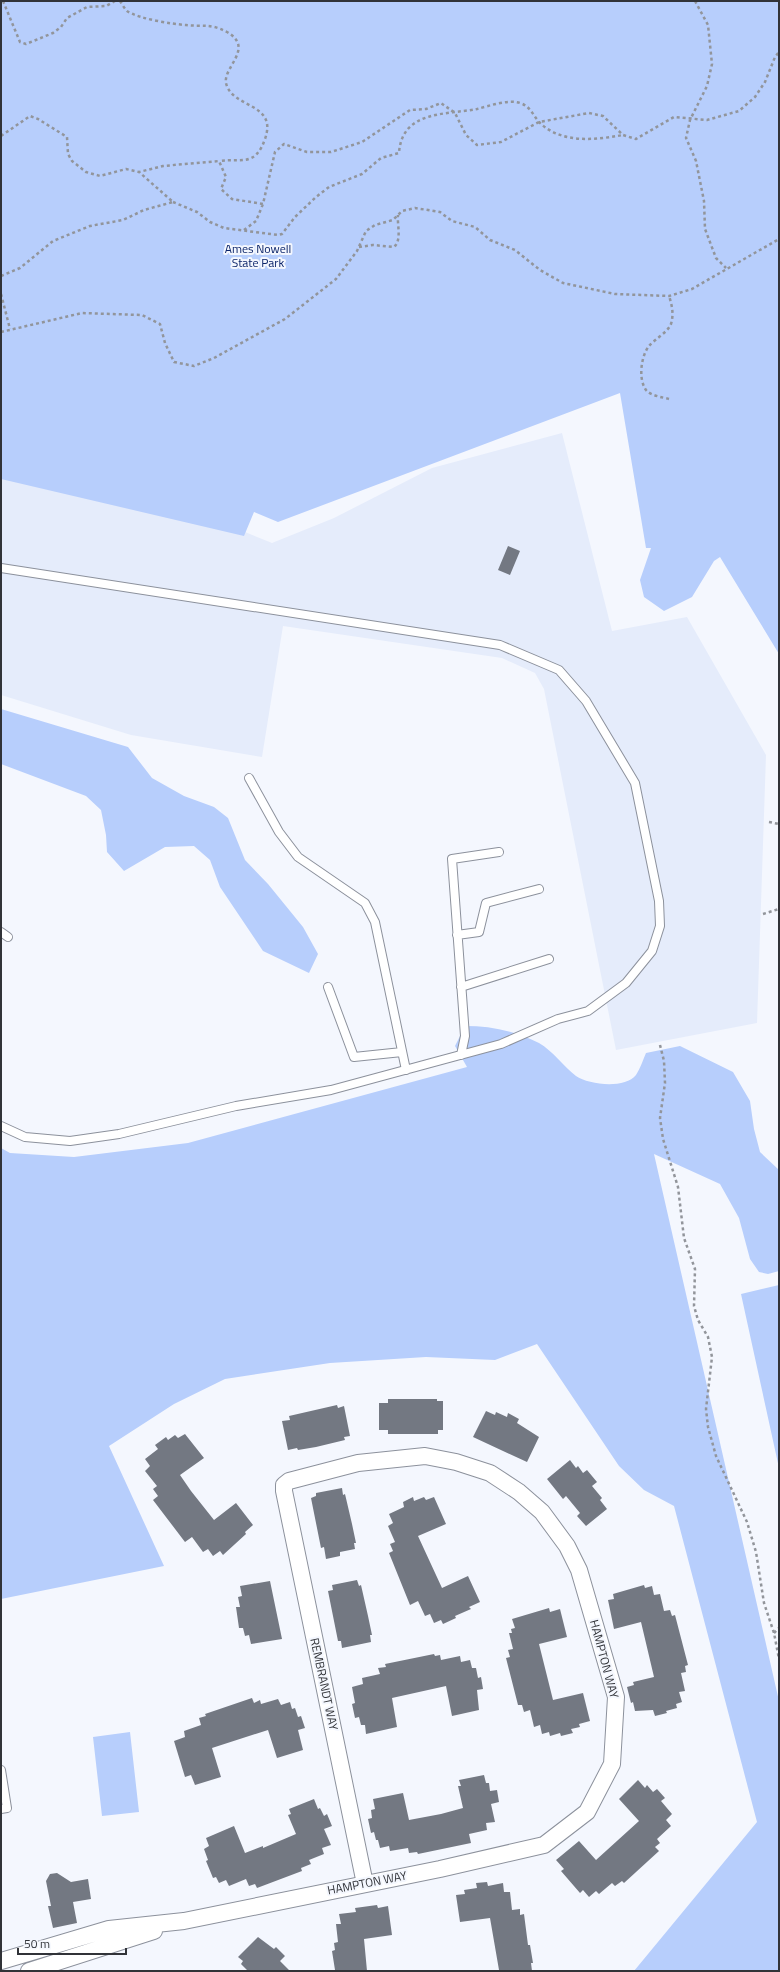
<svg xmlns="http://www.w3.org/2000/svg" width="780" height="1972" font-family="'Titillium Web',sans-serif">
	<rect width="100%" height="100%" fill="#f4f7fe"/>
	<!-- built -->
	<path fill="#e5ecfb" d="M1,432L272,543L334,518L432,468L562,433L612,631L687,617L766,755L757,1023L616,1050L544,689L535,673L502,658L283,626L262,757L131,735L1,695Z"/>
	<!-- green -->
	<path fill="#b7cefc" d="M1,1H779V654L720,557L714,561L692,597L664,611L644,597L640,580L651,548H646L620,393L278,522L254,512L244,536L1,479Z
		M1,709L128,747L152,778L184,796L214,807L228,818L245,860L268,884L303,927L318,954L309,973L263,951L220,887L210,860L194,846L165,847L124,871L107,852L106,835L101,810L86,796L1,764Z
		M465,1026C491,1026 516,1031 539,1043C553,1051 563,1066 576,1076C589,1085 625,1089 636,1075C640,1069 643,1060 646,1053L680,1046L733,1072L750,1101L754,1129L760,1152L779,1170V1271L768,1274L759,1272L750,1259L739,1218L720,1184L654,1154L779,1701V1971H634L757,1822L674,1506L644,1490L619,1466L537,1344L495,1360L426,1357L330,1363L225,1379L174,1404L109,1446L164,1566L1,1599V1148L10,1153L74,1157L188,1143L467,1067L455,1046Z
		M779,1285V1468L741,1294Z
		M130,1732L139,1812L102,1816L93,1737Z"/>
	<!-- building -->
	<path fill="#737882" d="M508,546L520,551L510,575L498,570Z
		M388,1399H437V1401H443V1430H438V1434H388V1430H379V1403H388Z
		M337,1405L338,1408L344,1406L350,1436L344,1437L345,1440L316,1447L298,1450L297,1448L288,1450L282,1421L290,1420L289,1416Z
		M486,1411L495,1415L496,1412L507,1417L508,1413L519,1419L517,1423L539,1437L527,1462L473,1437Z
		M185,1434L204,1458L180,1475L191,1491L214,1520L236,1503L253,1525L245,1532L246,1534L223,1555L220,1551L213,1556L208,1549L203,1552L192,1537L185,1542L153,1500L158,1496L153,1489L157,1486L145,1471L150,1466L145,1459L158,1449L155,1445L166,1437L168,1440L175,1435L178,1438Z
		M570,1460L576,1468L578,1466L583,1473L587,1470L597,1482L592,1486L602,1498L600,1500L607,1509L586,1526L577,1516L580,1513L566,1496L563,1499L547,1479Z
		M342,1488L343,1495L345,1494L352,1524L356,1543H354L355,1549L340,1552V1556L326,1559L324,1547L321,1548L311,1498L316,1496V1493Z
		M413,1497L414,1501L424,1497L426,1500L434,1497L446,1524L418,1536L442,1588L468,1576L480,1602L469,1607L471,1609L455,1616L456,1618L443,1624L441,1620L434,1623L430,1614L425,1616L418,1601L410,1605L389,1553L393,1551L390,1544L395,1542L388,1526L393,1523L389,1514L404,1507L403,1502Z
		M357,1580L359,1586L361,1585L368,1616L372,1635H370L371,1642L342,1648L341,1641H338L328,1591L333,1590L332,1585Z
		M270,1581L282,1639L251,1644L249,1635L245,1636L243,1628H239L236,1607H240L238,1597L242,1596L240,1586Z
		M644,1585L645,1588L652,1586L654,1595L660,1594L664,1611L670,1610L672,1616L675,1615L688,1665L685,1666L686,1672L681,1673L685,1691L679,1692L682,1702L676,1704L677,1708L666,1711L667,1713L655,1716L653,1710L635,1711L633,1702L631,1703L627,1687L634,1685L633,1682L654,1677L641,1622L614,1629L608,1600L614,1599L613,1594Z
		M549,1608L550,1612L560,1609L567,1637L539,1644L553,1700L583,1693L590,1721L579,1724L580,1727L571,1729L573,1733L561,1736L560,1733L550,1736L549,1732L542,1734L540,1725L534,1727L530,1710L524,1712L522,1705H518L506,1658L510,1657L508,1650L513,1649L509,1633H512L511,1629L515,1628L512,1619Z
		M434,1654L435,1656L440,1655L441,1660L460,1656L461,1662L470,1660L472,1668H476L478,1678L481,1677L483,1689L477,1690L479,1710L452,1716L446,1686L392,1698L397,1727L366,1734L365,1725H361L359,1717L355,1718L352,1704L355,1703L352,1687L363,1684L362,1678L380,1674L378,1668L386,1667L385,1664Z
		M252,1698L254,1703L260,1700L261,1704L278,1699L281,1705L290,1702L292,1709L295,1708L298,1717L301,1716L305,1728L298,1730L303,1750L277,1758L268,1730L212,1748L221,1777L195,1785L191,1775L185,1777L174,1741L185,1737L184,1731L201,1725L199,1718L206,1716L205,1714Z
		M484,1775L486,1783H489L490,1791L497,1790L499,1802L491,1804L495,1822L486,1823L487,1830L469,1834L471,1843L418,1854L417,1852L409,1853L408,1848L390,1851L389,1846L380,1848L378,1840H376L374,1832L371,1833L368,1819L372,1818L371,1810L375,1809L373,1799L403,1793L409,1820L441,1814L463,1808L458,1786H461L459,1780Z
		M638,1780L645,1788L647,1785L653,1792L657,1789L665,1798L661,1801L672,1814L666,1820L671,1826L657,1839L660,1843L655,1847L659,1851L624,1883L622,1881L615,1886L612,1883L599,1894L596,1891L589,1897L583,1890L580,1893L561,1871L564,1869L556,1860L579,1841L596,1860L639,1821L619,1799Z
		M314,1799L318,1809L320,1808L324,1816L327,1814L332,1826L324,1829L331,1845L322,1848L324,1854L309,1860L311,1864L301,1868L302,1871L257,1888L255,1884L249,1886L246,1879L229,1886L226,1880L219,1883L216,1877L213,1878L206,1861L208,1860L204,1849L209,1846L206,1838L234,1826L245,1853L263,1846V1848L296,1834L288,1815L291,1814L289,1809Z
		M57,1873L71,1882L88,1879L91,1899L73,1902L77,1923L53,1928L48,1906H51L46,1881L50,1874Z
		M487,1882L488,1886L503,1883L504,1892H510L512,1910L520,1909V1915L524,1914L528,1945H530L533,1963H531L532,1971L499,1970L490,1918L460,1922L456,1895L465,1894L464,1890L477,1888L476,1883Z
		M377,1905L378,1908L388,1906L392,1935L364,1939L367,1971L335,1970L332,1951L335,1950L334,1943L338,1942L336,1924H341L339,1914L356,1912L355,1908Z
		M258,1937L274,1949L276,1947L285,1956L280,1961L290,1971H248L241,1964L243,1961L238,1957Z"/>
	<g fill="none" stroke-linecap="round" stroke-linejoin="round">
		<defs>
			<path id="lane" d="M1,568L500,645L559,670L586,701L635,783L659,901L660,926L652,951L626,983L588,1011L558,1019L501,1044L331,1090L236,1106L119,1134L70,1141L25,1137L1,1126
				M249,778L279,832L298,857L365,903L375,922L406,1070
				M1,932L8,937
				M457,935L479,932L486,903L539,889
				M328,987L354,1057L402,1052
				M461,987L549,959
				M461,1055L465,1036L452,859L499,852
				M1,1770L7,1808L1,1809"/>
			<path id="street" d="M1,1961L109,1929L184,1921L440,1869L544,1845L587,1812L612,1764L616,1697L579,1570L567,1546L542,1512L519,1492L490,1473L456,1462L425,1456L358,1463L289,1481L284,1485V1491L365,1884
				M29,1971L154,1931"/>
		</defs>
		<!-- lane casing -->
		<use href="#lane" stroke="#8c919c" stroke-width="10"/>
		<!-- street casing -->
		<use href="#street" stroke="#8c919c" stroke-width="18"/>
		<!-- path -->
		<path stroke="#92959b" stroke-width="2.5" stroke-dasharray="3 3" stroke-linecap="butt" d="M3,1L20,42L26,44L53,33L61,27L67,18L87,7L106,6L115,1
			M120,1C122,4 124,8 127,11C139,19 172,24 186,25C203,27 210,23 227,32C255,48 223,67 226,83C232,109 278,102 265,139C255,167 243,158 219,161
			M695,1L708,25L712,64L707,86L690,120L686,138L696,161L704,201L705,229L716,258L726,268
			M1,136L30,116L38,119L67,137L68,154L72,161L86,172L100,176L126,169L139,172
			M173,202L197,212L210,222L224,228L278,235L282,234L295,217L316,197L329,187L362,174L381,158L399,153C402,110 446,115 477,109C489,106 508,99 520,103C530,106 533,115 539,122C561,144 595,140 623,135
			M244,230L256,221L263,204
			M359,247L373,245L394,247C402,240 397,225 398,215
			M1,276L20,268L53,241L90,226L123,220L144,210L173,202L139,172L163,166L219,161L226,177L221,189L232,199L263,204L275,152L284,144L307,152H331L362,142L410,110L426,109L441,103L455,113L466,135L477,145L501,142L539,122L589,113L603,116L623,135L636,139L674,117L707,120L739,111L755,97L765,82L775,57L779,52
			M1,294L10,329
			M1,332L82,313L142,315L160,324L165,343L174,362L194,366L214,358L285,319L336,279L357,251L366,231L375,225L393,220L402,211L415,208L440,212L452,221L475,227L490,240L515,250L540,270L563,283L615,294L669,296L692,289L779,239
			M669,399C662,397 651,396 646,390C638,379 641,356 649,346C655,339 668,332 671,324C674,314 672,305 669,296
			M769,822L779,824
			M763,914L779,909
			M660,1045L664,1061L665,1083L660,1118L663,1139L678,1187L684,1238L695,1269L694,1306L698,1320L708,1337L712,1357L706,1409L708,1427L716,1456L747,1522L756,1552L764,1603L774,1633L779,1659
			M774,1633L779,1628"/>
		<!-- lane -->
		<use href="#lane" stroke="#fff" stroke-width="8"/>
		<!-- street -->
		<use href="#street" stroke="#fff" stroke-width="16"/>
	</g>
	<g text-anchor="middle" stroke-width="4" stroke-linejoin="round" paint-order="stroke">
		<!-- park labels -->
		<g font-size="12" fill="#092268" stroke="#f4f7fe">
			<text x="258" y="253">Ames Nowell<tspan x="258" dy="14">State Park</tspan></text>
		</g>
		<!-- street labels -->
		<g font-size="12" fill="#313338" stroke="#f4f7fe">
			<text transform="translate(604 1659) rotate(75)" y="4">HAMPTON WAY</text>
			<text transform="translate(324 1684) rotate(78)" y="4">REMBRANDT WAY</text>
			<text transform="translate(367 1883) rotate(-11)" y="4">HAMPTON WAY</text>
		</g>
	</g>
	<!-- border -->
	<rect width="780" height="1972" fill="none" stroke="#313338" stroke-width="4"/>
	<!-- scale -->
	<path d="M18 1948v6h108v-6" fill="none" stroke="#313338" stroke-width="2"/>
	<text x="24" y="1948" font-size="12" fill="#313338" stroke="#f4f7fe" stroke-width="3" paint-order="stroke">50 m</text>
</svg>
